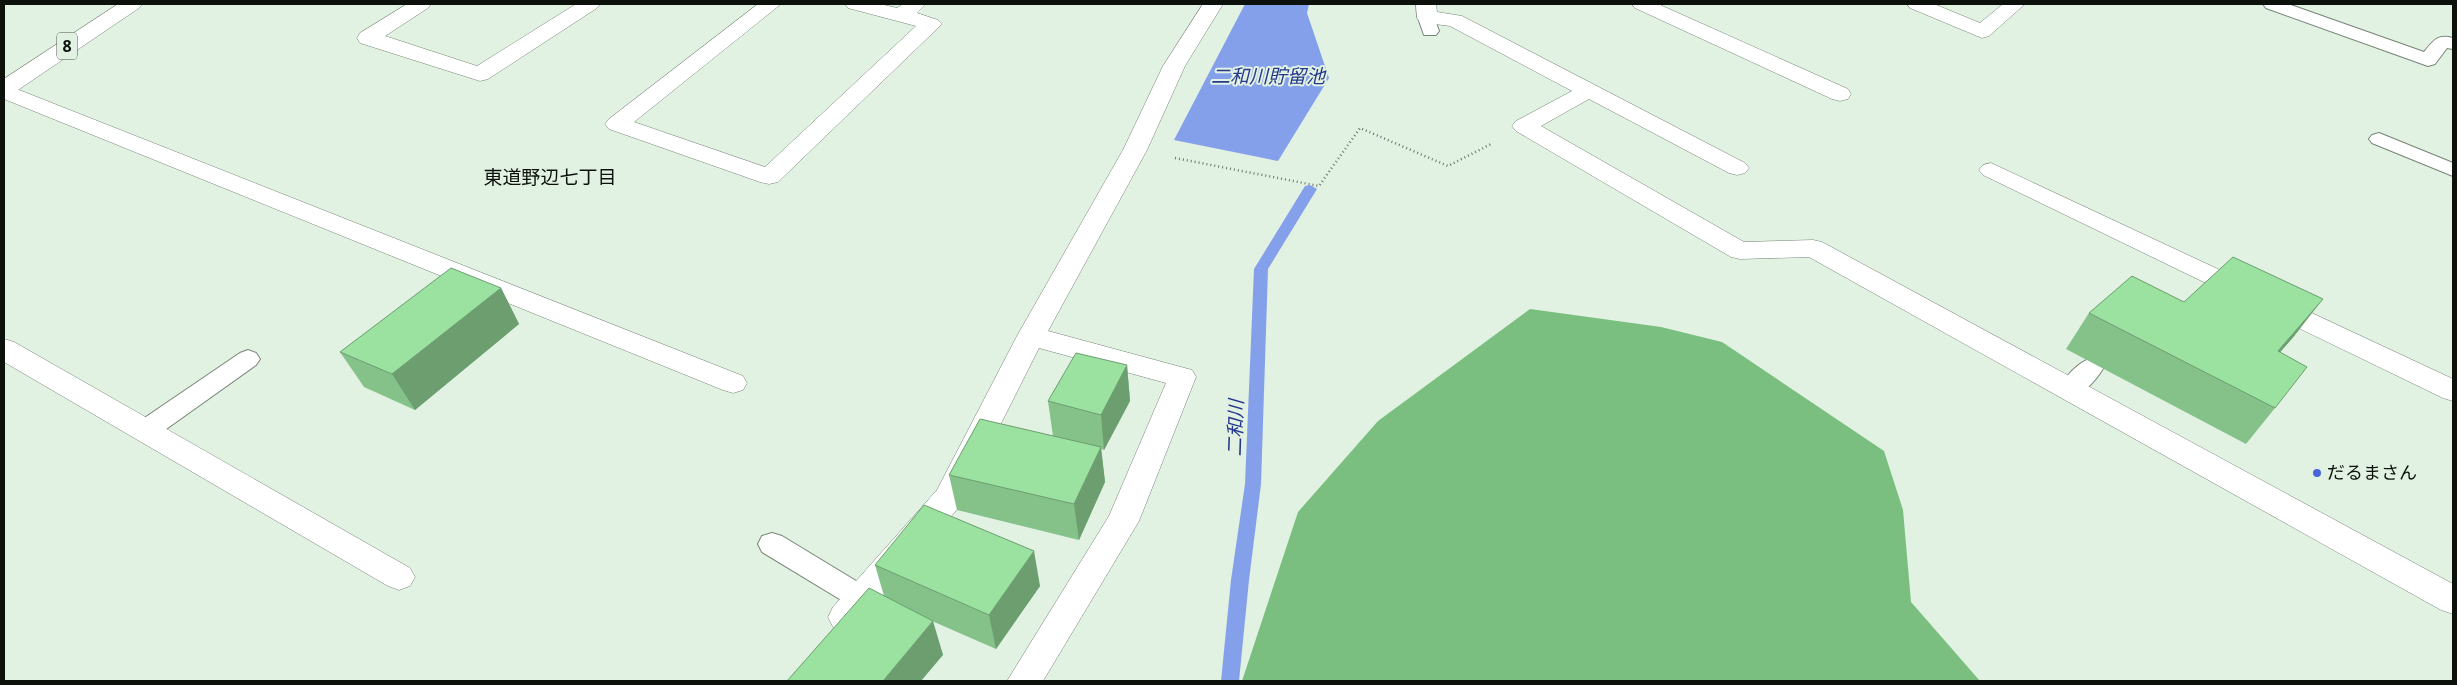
<svg xmlns="http://www.w3.org/2000/svg" width="2457" height="685" font-family="'Open Sans','Noto Sans JP',sans-serif">
	<rect width="100%" height="100%" fill="#e1f1e2"/>
	<!-- forest -->
	<path fill="#7abf7f" d="M1530,309L1661,327L1722,342L1884,451L1903,510L1911,602L1980,681H1242L1298,512L1378,421Z"/>
	<!-- water -->
	<path fill="#85a0eb" d="M1245,4H1309L1307,13L1329,78L1278,161L1174,140Z"/>
	<g fill="none" stroke-linecap="round" stroke-linejoin="round">
		<!-- stream -->
		<path fill="#85a0eb" fill-rule="evenodd" d="M1310,185L1317,189L1268,269L1261,484L1249,580L1239,681H1221L1231,580L1245,484L1254,269L1305,186Z"/>
		<defs>
			<path id="service" d="M2263,4H2288L2424,52C2434,40 2437,34 2453,38V49L2447,48L2435,64L2428,66L2266,8Z
				M1427,13L1433,14L1439,31L1436,35H1424L1418,18L1421,14Z
				M2379,133L2453,163V176L2372,143L2369,139L2372,135Z
				M248,350L256,353L260,359L256,365L155,437L146,440L137,437L133,430L137,423L240,353Z
				M2092,358L2101,361L2104,367C2095,382 2079,401 2061,395L2058,389C2065,377 2078,362 2092,358Z
				M772,533L782,536L871,590L875,598L871,606L861,610L851,606L762,552L758,544L762,536Z"/>
			<path id="minor" d="M407,4H431L428,8L385,36L477,66L576,4H600L597,8L488,79L480,81L360,43L357,38L360,33Z
				M758,4H781L634,122L765,167L916,26L848,8L845,4H880L897,8L903,4H926L917,13L938,20L942,24L778,182L769,184L760,182L609,129L605,124L609,119Z
				M1203,4H1223L1185,66L1147,150L1048,331L1192,370L1196,377L1139,521L1043,681H1007L1109,516L1166,383L1039,348L959,507L857,627L845,631L833,627L828,617L833,607L937,490L1017,336L1123,150L1163,66Z
				M1416,4H1436L1437,12L1462,16L1745,163L1749,168L1745,173L1737,175L1729,173L1589,99L1541,126L1744,242L1813,240L1822,242L2453,584V614L2441,610L1809,257L1740,259L1731,257L1516,131L1512,126L1516,121L1572,91L1450,26L1420,22L1417,18Z
				M1632,4H1658L1848,89L1851,94L1848,99L1840,101L1832,99L1635,8Z
				M1907,4H1934L1980,23L2003,4H2025L1989,36L1982,38L1910,8Z
				M4,84L743,376L747,383L743,390L733,393L723,390L4,99Z
				M1991,163L2453,379V401L2443,398L1983,175L1979,170L1983,165Z
				M4,339L14,342L410,568L415,577L410,586L399,590L388,586L4,362Z"/>
			<path id="primary" d="M118,4H142L139,8L12,94L4,96V79Z"/>
		</defs>
		<!-- service casing -->
		<use href="#service" stroke="#768476" stroke-width="2"/>
		<!-- minor casing -->
		<use href="#minor" stroke="#768476" stroke-width="1"/>
		<!-- primary casing -->
		<use href="#primary" stroke="#768476" stroke-width="1"/>
		<!-- path -->
		<path stroke="#6d776e" stroke-width="2.5" stroke-dasharray="1 3" stroke-linecap="butt" d="M1175,158L1319,186L1360,128L1448,166L1491,144"/>
		<!-- service -->
		<use href="#service" fill="#fff" fill-rule="evenodd"/>
		<!-- minor -->
		<use href="#minor" fill="#fff" fill-rule="evenodd"/>
		<!-- primary -->
		<use href="#primary" fill="#fff" fill-rule="evenodd"/>
	</g>
	<!-- wall -->
	<path fill="#85c28a" d="M501,288L519,324L415,410L364,387L340,352Z
		M2184,302L2295,335L2280,352L2275,408L2246,444L2066,349L2089,313Z
		M1127,365L1130,401L1104,450L1101,449L1105,482L1079,540L957,510L949,475L1053,436L1048,401Z
		M875,565L1040,586L996,649L932,621L943,655L884,596Z"/>
	<!-- shaded-wall -->
	<path fill="#6c9e70" d="M501,288L519,324L415,410L392,374Z
		M2323,299L2295,335L2250,387L2278,351Z
		M1127,365L1130,401L1104,450L1101,415Z
		M1101,447L1105,482L1079,540L1074,504Z
		M1034,551L1040,586L996,649L989,615Z
		M933,621L943,655L921,681H883Z"/>
	<!-- building -->
	<path fill="#9be1a0" stroke="#6c9e70" d="M2233,257L2323,299L2278,351L2307,367L2275,408L2089,313L2132,276L2184,302Z
		M451,268L501,288L392,374L340,352Z
		M1076,353L1127,365L1101,415L1048,401Z
		M980,419L1101,447L1074,504L949,475Z
		M924,505L1034,551L989,615L875,565Z
		M869,588L933,621L883,681H787Z"/>
	<!-- markers -->
	<circle fill="#4765d8" stroke="#e1f1e2" stroke-width="2" cx="2317" cy="473" r="5"/>
	<g text-anchor="middle" stroke-width="4" stroke-linejoin="round" paint-order="stroke">
		<!-- shield labels -->
		<rect fill="#e1f1e2" stroke="#4c544c" stroke-width="1" x="57" y="32.5" width="20" height="27" rx="4"/>
		<g font-size="16" font-weight="bold" fill="#0c110c">
			<text x="67" y="52">8</text>
		</g>
		<!-- poi labels -->
		<g font-size="18" fill="#0c110c" stroke="#e1f1e2" text-anchor="start">
			<text x="2327" y="479">だるまさん</text>
		</g>
		<!-- water labels -->
		<g font-size="19" font-style="italic" fill="#24378d" stroke="#e1f1e2">
			<text x="1268" y="83">二和川貯留池</text>
			<text transform="translate(1235 428) rotate(-88)" y="7">二和川</text>
		</g>
		<!-- neighbourhood labels -->
		<g font-size="19" fill="#0c110c" stroke="#e1f1e2">
			<text x="550" y="184">東道野辺七丁目</text>
		</g>
	</g>
	<!-- border -->
	<rect width="2457" height="685" fill="none" stroke="#0c110c" stroke-width="10"/>
</svg>
